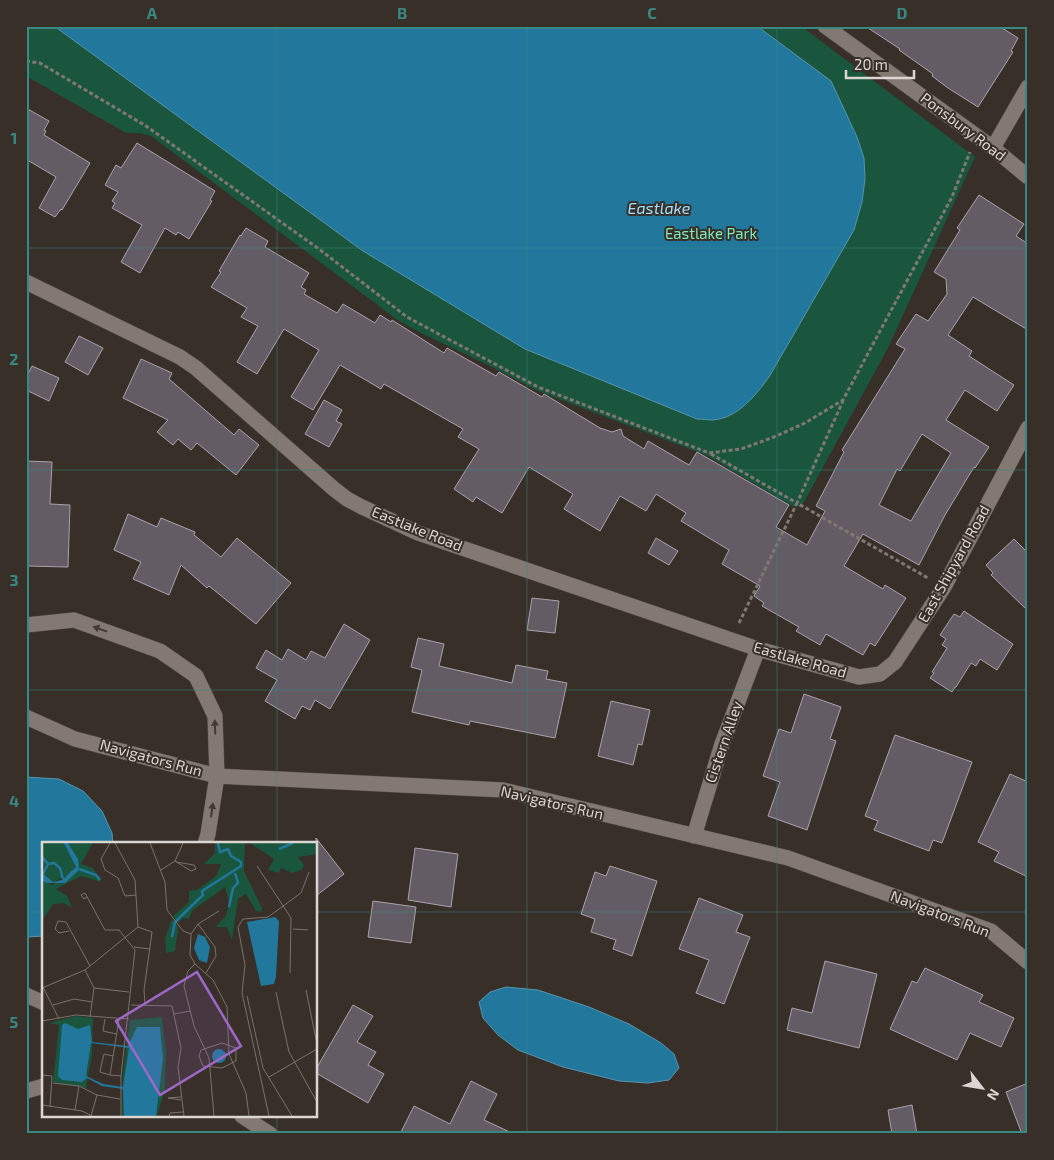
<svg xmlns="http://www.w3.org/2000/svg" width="1054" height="1160" font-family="'Exo 2',sans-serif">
	<rect width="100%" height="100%" fill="#382f29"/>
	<!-- green -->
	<path fill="#1a553d" d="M26,26H801L975,157L888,348L804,502L799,507L792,506L708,456L538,391L494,368L423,334L399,321L151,136L139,133H126L26,76Z"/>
	<!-- water -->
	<path fill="#21789c" stroke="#5994ac" d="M54,26H757L831,81L857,137L864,158L865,179L862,202L854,230L769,377C756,395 738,418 713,420C708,420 703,419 697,419L525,349L363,251Z
		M26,777L59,779L83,791L102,811L112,833L113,844H44V936L27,937Z
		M506,987L538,990L589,1007L629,1024L661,1043L674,1054L679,1068L669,1080L648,1083L619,1081L563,1067L518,1050L498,1035L483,1018L479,1002L490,992Z"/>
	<!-- building -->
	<path fill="#645c65" stroke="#aba3ac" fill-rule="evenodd" d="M865,26H999L1018,38L1011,51L1013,52L978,107L948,88L932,76L933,74L899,50L900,49Z
		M26,108L49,121L44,130L46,131L44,135L90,163L62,210L61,209L55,217L39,208L56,177L29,161L26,166Z
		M137,143L215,191L210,200L212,201L189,239L178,232L176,235L165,228L140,273L121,262L142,225L112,208L115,203L112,201L118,192L105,185L116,165L121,168Z
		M979,195L1024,224L1016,236L1028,244V330L973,297L948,335L972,351L969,356L1014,385L997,411L965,390L946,420L989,447L975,468L974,467L945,515L919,565L863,534L844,566L883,589L885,585L906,598L875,646L870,643L863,655L826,634L820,645L796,631L799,627L762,606L764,603L754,596L760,586L722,564L729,550L681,521L686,513L656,494L646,511L620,496L600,531L564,509L573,494L529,467L502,513L476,497L473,502L454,489L479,449L458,437L463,429L384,384L381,389L340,365L313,410L291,397L319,350L284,329L257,374L237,362L258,326L241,317L247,308L211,287L221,272L219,271L240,235L241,236L246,228L268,241L265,247L309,273L301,287L306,290L304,294L337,313L343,304L375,323L380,315L391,322L392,320L444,353L447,348L496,376L499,372L542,397L544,394L600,428L612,432L621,429L623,436L644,449L648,441L689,465L697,452L789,505L776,527L807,545L825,511L816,506L844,452L842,450L905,349L896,344L916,314L928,321L947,294L946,279L934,272L960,230L957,228ZM922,434L951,453L911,521L879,505L897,469L900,471Z
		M79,336L103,348L88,375L65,362Z
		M141,359L172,373L169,379L234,435L239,429L259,445L236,475L197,443L191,450L178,439L173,445L157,432L168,420L123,398Z
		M32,366L59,378L49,401L26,390V378Z
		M324,400L342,410L336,421L342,424L329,447L305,434Z
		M26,461L52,462L50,504L70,505L68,567L26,566Z
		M128,514L157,527L161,518L195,532L194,535L221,557L237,538L291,583L256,624L209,586L207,588L181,565L169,595L133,579L141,562L114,550Z
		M656,538L678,551L669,565L648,553Z
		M1014,539L1028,553V611L991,575L993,573L986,565Z
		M532,598L559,601L555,633L527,630Z
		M964,611L1013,644L997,670L980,659L976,666L971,663L956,687H955L952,692L930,678L934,673L932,672L947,648L942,645L946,639L940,635L954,614L960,617Z
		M344,624L370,640L330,709L315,700L310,710L302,706L295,719L265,701L277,680L256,668L266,650L282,660L288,649L306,660L311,651L325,658Z
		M418,638L444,644L439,666L512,683L516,665L548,671L546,679L567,683L555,738L470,721L469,725L412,712L422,670L411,667Z
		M804,694L841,707L830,739L836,741L807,830L768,816L780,782L763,776L779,729L791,733Z
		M611,701L650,710L642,745L638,744L633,765L598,756Z
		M895,735L972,762L942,843L933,840L929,851L874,830L878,821L865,816Z
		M1010,774L1028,782V877L994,861L999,852L978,842Z
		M316,838L344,874L316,896Z
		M415,848L458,854L451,907L408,900Z
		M610,866L657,881L632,956L613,949L616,940L591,932L595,919L581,914L595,872L606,876Z
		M699,898L743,915L736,932L750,937L724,1004L696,993L709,960L679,949Z
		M373,901L416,907L411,943L368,937Z
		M825,961L877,974L859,1048L787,1030L792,1008L812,1013Z
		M925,968L983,995L979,1002L1014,1018L1001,1047L970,1033L957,1060L890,1029L912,981L917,983Z
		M353,1005L373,1016L357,1042L376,1052L368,1065L384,1074L368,1103L316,1073V1069Z
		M471,1081L497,1094L484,1120L514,1134H400L414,1106L450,1124Z
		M1028,1083V1134H1022L1006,1092Z
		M912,1105L917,1134H892L888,1110Z"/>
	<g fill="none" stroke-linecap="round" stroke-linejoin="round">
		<defs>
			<path id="minor" d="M825,26L993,148L1028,177
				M993,148L1028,87
				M26,282L180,357L196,368L334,489L347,499L362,507L418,533L758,649L859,677L880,674L895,662L944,587L1028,428
				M26,625L74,620L160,651L196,676L215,716L217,776L208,834L205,844
				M26,717L75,739L217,776L503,790L788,858L991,931L1028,962
				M694,836L722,744L758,649
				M26,995L44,1003
				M26,1091L44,1086
				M242,1116L270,1134"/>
		</defs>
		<!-- minor casing -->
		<use href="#minor" stroke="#544c48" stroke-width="16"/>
		<!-- path -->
		<path stroke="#807873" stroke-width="3" stroke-dasharray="4 2.5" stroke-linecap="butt" d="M26,61L40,63L146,126L319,249L407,317L538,387L709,453L741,449L774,437L805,423L843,400L952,197L970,152
			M711,454L797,503L843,401
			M739,623L797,503L928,578"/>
		<!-- minor -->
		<use href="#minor" stroke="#847972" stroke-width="15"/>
	</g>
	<!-- one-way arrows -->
	<defs><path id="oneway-solid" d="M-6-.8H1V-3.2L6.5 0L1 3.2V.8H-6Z" transform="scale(1.25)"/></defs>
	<g fill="#433a34">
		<use href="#oneway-solid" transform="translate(100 629) rotate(-160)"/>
		<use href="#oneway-solid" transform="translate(215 727) rotate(-92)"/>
		<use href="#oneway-solid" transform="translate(212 810) rotate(-82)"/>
	</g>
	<!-- grid -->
	<path fill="none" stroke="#388982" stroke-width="1" stroke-opacity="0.55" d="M277,26V844M527,26V1134M777,26V1134M26,248H1028M26,470H1028M26,690H1028M26,912H44M316,912H1028M277,1116V1134"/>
	<g text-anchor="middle" stroke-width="4" stroke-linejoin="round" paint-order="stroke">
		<!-- street labels -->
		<g font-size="15" fill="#dcd6d2" stroke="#382f29">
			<text transform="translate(963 127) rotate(37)" y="5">Ponsbury Road</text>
			<text transform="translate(417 529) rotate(22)" y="5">Eastlake Road</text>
			<text transform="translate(954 564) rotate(-61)" y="5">East Shipyard Road</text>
			<text transform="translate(800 660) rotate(16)" y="5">Eastlake Road</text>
			<text transform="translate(724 742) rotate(-71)" y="5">Cistern Alley</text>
			<text transform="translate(151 758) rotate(15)" y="5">Navigators Run</text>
			<text transform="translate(552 803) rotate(13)" y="5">Navigators Run</text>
			<text transform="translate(940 914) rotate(21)" y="5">Navigators Run</text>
		</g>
		<!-- park labels -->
		<g font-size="15" fill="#7decb9" stroke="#382f29">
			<text x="711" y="239">Eastlake Park</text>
		</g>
		<!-- water labels -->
		<g font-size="16" font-style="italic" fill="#a1defd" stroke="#382f29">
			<text x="659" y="214">Eastlake</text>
		</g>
	</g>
	<!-- overview -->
	<g transform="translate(42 842)">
		<rect width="275" height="275" fill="#382f29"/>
		<path d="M0,1H22L34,23L29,32L11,40L2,34ZM26,1H51L39,22L51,26L59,40L39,34L14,47L25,54L30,66L22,61L11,62L0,79V38L10,43L37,28L34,14ZM173,1H203L202,29L220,66L219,70L214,69L204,52L196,57L190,98L185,85H173L184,74L187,60L183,45L150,69L147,77L141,76L136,81L131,74L147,60V49L155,48L174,34L179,22H162L173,11ZM208,1H275V12L256,15L262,23L260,28L250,31L239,26L237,31L226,28L232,17ZM130,77L136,85L133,109L124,111L123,96ZM34,174L51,176L50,213L44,246L11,240L17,183L7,181ZM120,175L124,209L123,248L115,274H80L81,232L88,178Z" fill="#1a553d"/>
		<path d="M22,1H26L36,17L37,28L23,41H4L0,38V31L11,40L20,38L34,25ZM233,75L237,79L234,135L232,142L219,144L205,80ZM156,92L163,95L168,105L165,121L157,118L152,106ZM23,181L36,187L48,183L50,200L86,204L95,185H118L121,217L114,274H82L81,247L60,244L45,236L40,240L20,238L16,234L20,183ZM49,201L87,206L81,245L61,242L44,234ZM170 214a7 7 0 1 1 14 0a7 7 0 1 1-14 0Z" fill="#21789c" fill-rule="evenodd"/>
		<path fill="none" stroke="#21789c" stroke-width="2.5" d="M237,7L251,1M0,15L6,22L1,32M6,22L12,21L18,26L21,37M37,27L54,33L58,38M187,65L191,46L196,41L193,31M130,95L133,80L161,53L160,49L199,24V20L189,14L186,7L178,10L176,1"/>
		<path fill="none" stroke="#7a726d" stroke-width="1" d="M68,1L59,17L63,28L76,36L83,54L94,53M73,1L93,38L96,85M108,1L123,40L125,68L141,89L149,92M133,19L149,29L154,27M134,20L152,23L154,27M215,24L249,76L248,131M119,28L133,19L141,1M45,55L42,57L39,53L43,51L63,88H77L93,108L79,234V274M177,69L156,82L149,92L148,113L153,122L171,138L185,165L187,212L204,251L207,274M156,82L173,105L174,114L164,131M96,85L110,90L102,148L103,162M251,87L266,88M27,89L17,91L13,87L16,79L24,80L48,124M92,105L108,107M153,122L146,129L142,144L152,184L167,216L172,274M43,128L52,146L48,175M1,145L17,177M0,146L43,128L96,85M52,146L87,150M264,148L275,202M234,150L247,210L275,260M205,154L221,226L250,274M11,163L32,157L50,160M89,163L130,164L139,206L136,225L142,274M132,172L148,169M63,177L61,189L74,192M77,177L68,233L79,234M0,179L34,173L87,177M180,201L194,206V219L180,226L161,224L157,214L159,208ZM0,233L10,234L8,265M68,233L58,230L60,220L62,212L71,214M227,235L275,207M11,241L37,244L55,253L78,257M139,255L126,256L139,258M0,263L40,269L50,274M33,268L37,244M49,274L55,253M127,274L128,271L141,270M227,274L200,151L203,123L196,85L201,77L226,75L259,51L267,30"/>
		<path fill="#9d68c6" fill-opacity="0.15" stroke="#9d68c6" stroke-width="2.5" d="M155,130L199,204L118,253L74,179Z"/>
		<rect width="275" height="275" fill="none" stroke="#dcd6d2" stroke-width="2.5"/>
	</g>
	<!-- border -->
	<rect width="1054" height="1160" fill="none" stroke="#382f29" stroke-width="55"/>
	<!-- north arrow -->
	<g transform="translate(982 1088) rotate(121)" stroke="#382f29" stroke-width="4" paint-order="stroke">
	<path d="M0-4L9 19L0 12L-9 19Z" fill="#dcd6d2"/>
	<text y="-8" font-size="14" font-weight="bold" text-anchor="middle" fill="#dcd6d2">N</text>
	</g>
	<!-- scale -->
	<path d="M846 70v8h68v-8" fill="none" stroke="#dcd6d2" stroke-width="2.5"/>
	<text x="854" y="70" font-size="15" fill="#dcd6d2" stroke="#382f29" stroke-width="4" paint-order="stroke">20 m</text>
	<rect x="28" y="28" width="998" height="1104" fill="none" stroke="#388982" stroke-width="2"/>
	<g font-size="16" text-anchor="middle" font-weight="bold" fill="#388982">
		<text x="152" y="19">A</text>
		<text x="402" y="19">B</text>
		<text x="652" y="19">C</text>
		<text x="902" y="19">D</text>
		<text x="14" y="144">1</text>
		<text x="14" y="365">2</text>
		<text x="14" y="586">3</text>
		<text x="14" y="807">4</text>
		<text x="14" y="1028">5</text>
	</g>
</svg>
